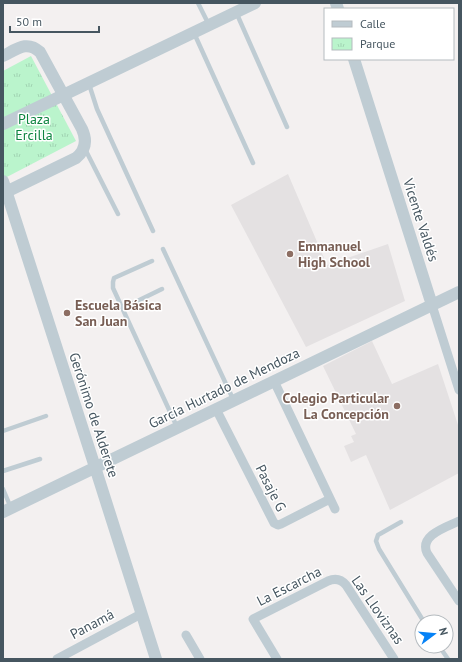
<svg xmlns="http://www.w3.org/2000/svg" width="462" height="662" font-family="'PT Sans',sans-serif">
	<defs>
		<pattern id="park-tufts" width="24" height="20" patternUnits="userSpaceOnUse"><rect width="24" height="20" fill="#baf4cc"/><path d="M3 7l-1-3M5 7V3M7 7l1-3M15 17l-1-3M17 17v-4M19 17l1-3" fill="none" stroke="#a1d3b2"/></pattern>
	</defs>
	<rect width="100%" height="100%" fill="#f3f0f0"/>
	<!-- education -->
	<path fill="#e4e1e2" d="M288,174L327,265L388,244L405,301L306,347L231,205Z
		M372,341L392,384L438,364L459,428V473L390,510L366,455L351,462L344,446L354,442L351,436L356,434L323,366Z"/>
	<!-- park -->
	<path fill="url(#park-tufts)" d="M31,56L76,141L3,179V71Z"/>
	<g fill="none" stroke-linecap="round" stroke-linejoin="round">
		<!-- service -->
		<path stroke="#bfccd3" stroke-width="4.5" d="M198,3L209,25
			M236,12L287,127
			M194,33L253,163
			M89,84L97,109L153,231
			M85,149L118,214
			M163,249L233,399
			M152,261L114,278L113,282V288L177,427
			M123,308L162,289
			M3,431L46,416
			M3,471L40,459
			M3,489L11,508
			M401,522L378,535L376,541L379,549L424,622
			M439,646L448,659"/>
		<!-- minor -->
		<path stroke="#bfccd3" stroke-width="9" d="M432,305L459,390
			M274,381L335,509
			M216,409L274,523L278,525L281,524L330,499
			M459,521C447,527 419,535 427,553L459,601
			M186,635L200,659
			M57,659L141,614
			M277,659L253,619L328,581C335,578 341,579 346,585L394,659"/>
		<!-- tertiary -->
		<path stroke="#bfccd3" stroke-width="12" d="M336,3L338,9
			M3,56C17,49 27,40 40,52L82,129C87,140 86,150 76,158L6,192
			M354,59L432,305
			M3,124L255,3
			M3,181L95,467L156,659
			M3,512L459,292"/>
	</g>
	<!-- markers -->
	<g fill="#8d6e63" stroke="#fff" stroke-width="1.5">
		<circle cx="290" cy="254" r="4"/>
		<circle cx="67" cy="313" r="4"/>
		<circle cx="397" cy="406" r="4"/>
	</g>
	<g text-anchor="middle" stroke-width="3" stroke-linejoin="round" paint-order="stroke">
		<!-- park labels -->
		<g font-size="14" fill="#0d8440" stroke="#fff">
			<text x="34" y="124">Plaza<tspan x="34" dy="16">Ercilla</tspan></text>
		</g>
		<!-- street labels -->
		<g font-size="14" fill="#465660" stroke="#fff">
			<text transform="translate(421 220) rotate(72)" y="5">Vicente Valdés</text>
			<text transform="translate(224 388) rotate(-26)" y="5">García Hurtado de Mendoza</text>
			<text transform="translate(94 415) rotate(72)" y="5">Gerónimo de Alderete</text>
			<text transform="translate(271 488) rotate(63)" y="5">Pasaje G</text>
			<text transform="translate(289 586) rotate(-27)" y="5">La Escarcha</text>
			<text transform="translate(378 610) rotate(55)" y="5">Las Lloviznas</text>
			<text transform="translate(92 624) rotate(-28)" y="5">Panamá</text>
		</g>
		<!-- education labels -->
		<g font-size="14" font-weight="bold" fill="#785e54" stroke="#fff" text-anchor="start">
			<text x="298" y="251">Emmanuel<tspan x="298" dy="16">High School</tspan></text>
			<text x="75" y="310">Escuela Básica<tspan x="75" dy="16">San Juan</tspan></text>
			<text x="389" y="403" text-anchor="end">Colegio Particular<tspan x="389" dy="16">La Concepción</tspan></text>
		</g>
	</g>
	<!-- border -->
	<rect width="462" height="662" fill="none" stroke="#465660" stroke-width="8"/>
	<!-- legend -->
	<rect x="324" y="8" width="130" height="52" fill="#ffffff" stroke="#b5bbbf"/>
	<rect x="332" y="21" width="20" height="6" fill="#bfccd3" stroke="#b5bbbf"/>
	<text x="360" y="28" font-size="12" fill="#465660">Calle</text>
	<rect x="332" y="38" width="20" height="12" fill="url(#park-tufts)" stroke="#b5bbbf"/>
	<text x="360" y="48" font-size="12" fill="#465660">Parque</text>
	<!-- north arrow -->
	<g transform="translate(434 634) rotate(74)"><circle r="19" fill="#ffffff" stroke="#b5bbbf"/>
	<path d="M0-3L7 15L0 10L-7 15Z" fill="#0682f6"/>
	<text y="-6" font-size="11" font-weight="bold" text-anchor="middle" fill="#465660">N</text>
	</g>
	<!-- scale -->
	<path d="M10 26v6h89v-6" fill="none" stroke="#465660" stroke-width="2"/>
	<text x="16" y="26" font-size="12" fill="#465660" stroke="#ffffff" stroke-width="3" paint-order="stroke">50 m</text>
</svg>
